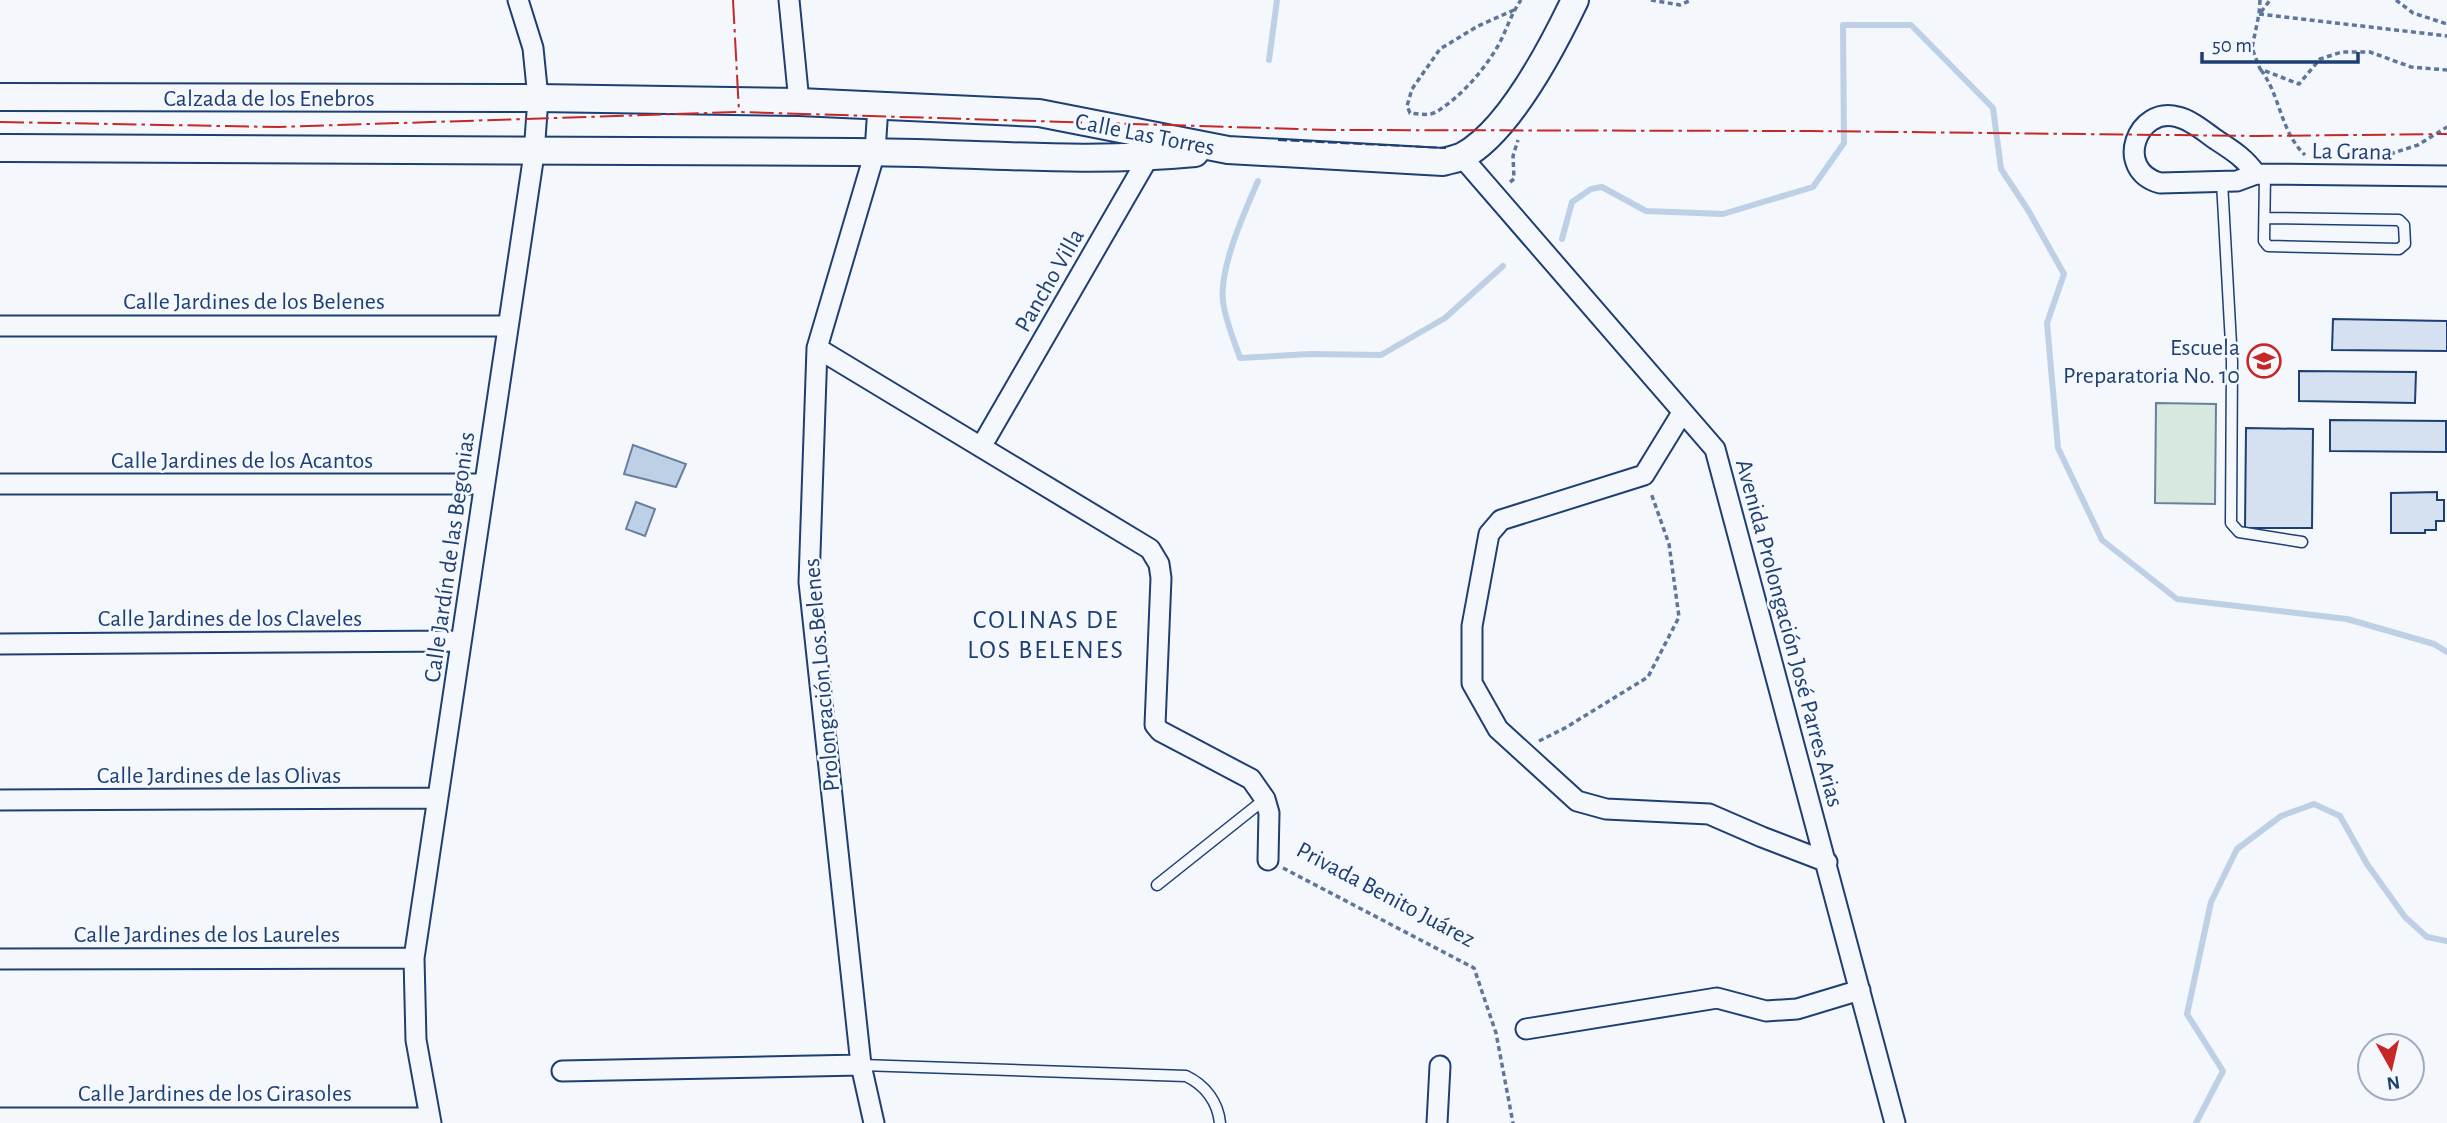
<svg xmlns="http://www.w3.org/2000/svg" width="2447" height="1123" font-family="'Alegreya Sans',sans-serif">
	<rect width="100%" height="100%" fill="#f4f7fb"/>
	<!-- green -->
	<path fill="#d7e8df" stroke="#687fa3" stroke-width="2" d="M2156,403L2216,404L2215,504L2155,503Z"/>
	<!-- water -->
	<path fill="#bed0e5" stroke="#687fa3" stroke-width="2" d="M633,445L686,464L676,487L624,474Z
		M636,502L655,509L645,536L626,529Z"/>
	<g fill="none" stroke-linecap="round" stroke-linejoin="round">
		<!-- stream -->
		<path stroke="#bed0e5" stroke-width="6" d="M1269,60L1277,0
			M1258,181C1245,211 1219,268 1223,301C1225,320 1234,340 1240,358L1310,354L1381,355L1445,318L1503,266
			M1562,239L1572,202L1591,189L1602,187L1646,211L1723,214L1813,187L1844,143L1843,25H1911L1993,108L2001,169L2028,210L2064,274L2047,323L2058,448L2102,540L2177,599L2347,619L2434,644L2447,652
			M2196,1123L2223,1071L2187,1014L2211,902L2237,849L2281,816L2314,804L2340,816L2367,864L2405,917L2427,937L2447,941"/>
	</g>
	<!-- building -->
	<path fill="#d5e0f0" stroke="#1d3f73" stroke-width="2" d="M2333,319L2447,321V351L2332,350Z
		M2299,371L2416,372L2415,403L2299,401Z
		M2330,420L2446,421V452L2330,451Z
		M2246,428L2313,429L2312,528H2245Z
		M2437,492V500H2444V521H2436V530H2425V533H2391V493Z"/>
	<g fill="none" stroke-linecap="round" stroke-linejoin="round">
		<defs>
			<path id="service" d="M2265,174L2264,241L2268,246L2399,249L2405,244L2404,225L2399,220L2265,218
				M2222,182L2232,362L2231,523L2239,532L2302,542
				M1157,885L1265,799
				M861,1065L1186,1076C1205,1085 1218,1102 1220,1123"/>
			<path id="minor" d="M789,0L799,102
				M1462,157L1715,449L1895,1123
				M2256,174C2245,158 2232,150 2215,139C2204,131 2191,120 2178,117C2137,105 2113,170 2160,183L2237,181L2256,174L2447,176
				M0,326H508
				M817,348L1150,549L1159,564L1161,578L1155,725L1160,731L1251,779L1265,799L1269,813L1268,860
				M1682,413L1644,475L1501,520L1489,534L1472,626V683L1498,729L1577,801L1606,809L1709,814L1762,837L1827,862
				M981,447L1148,158L1151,148
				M0,484H484
				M0,644L461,641
				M0,800L437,798
				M0,959L414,958
				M1526,1029L1717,998L1766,1011L1797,1009L1860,990
				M562,1071L861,1065
				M0,1118H429
				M431,1123L416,1040L414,958L534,154L538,98L533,48L518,0
				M874,1123L861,1065L809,582L817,348L875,152L878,106
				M1437,1123L1440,1066"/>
			<path id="secondary" d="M0,97L538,98L799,102L1039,113L1228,150L1443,162C1449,160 1457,159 1463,156C1509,131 1553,46 1575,0
				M0,148C284,151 568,153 853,152C966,152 1081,164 1195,153"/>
		</defs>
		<!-- service casing -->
		<use href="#service" stroke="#1d3f73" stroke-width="13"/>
		<!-- minor casing -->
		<use href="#minor" stroke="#1d3f73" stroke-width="23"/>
		<!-- secondary casing -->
		<use href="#secondary" stroke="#1d3f73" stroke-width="30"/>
		<!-- path -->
		<path stroke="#5e769c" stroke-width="3.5" stroke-dasharray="5 3.5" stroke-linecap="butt" d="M1651,0L1680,5L1691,0
			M2260,0L2259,14L2252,48L2260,69L2299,84L2320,59L2342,52H2370L2411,67L2447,70
			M2396,0L2413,13L2447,24
			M1514,10L1478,26L1440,49L1412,89L1407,106L1410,113C1419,114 1429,116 1436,112C1461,97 1485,69 1499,44C1507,29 1511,14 1521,0
			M2261,12L2270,0
			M2259,14L2447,36
			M2261,70C2281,97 2280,131 2305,155
			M2390,154L2418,145L2447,127
			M1510,182L1514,179L1513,156L1518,140
			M1539,741L1565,728L1648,677L1679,617L1669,544L1651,493
			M1283,868L1474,968L1496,1033L1513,1123"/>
		<!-- service -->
		<use href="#service" stroke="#f4f7fb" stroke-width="10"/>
		<!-- minor -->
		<use href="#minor" stroke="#f4f7fb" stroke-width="19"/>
		<!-- secondary -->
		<use href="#secondary" stroke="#f4f7fb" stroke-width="26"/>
		<!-- fence -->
		<path stroke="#1d3f73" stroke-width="2" stroke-dasharray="9 3.5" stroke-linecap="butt" d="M1278,140L1446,148"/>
		<!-- power -->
		<path stroke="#c62828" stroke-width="2" stroke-dasharray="24 5 3.5 5" stroke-linecap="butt" d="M733,0L739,112
			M0,122L278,127L739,112L1331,130L1812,131L2258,136L2447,134"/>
	</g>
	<!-- icons -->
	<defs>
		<symbol id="university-ring" viewBox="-11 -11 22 22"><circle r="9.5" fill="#f4f7fb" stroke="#c62828" stroke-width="1.5"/><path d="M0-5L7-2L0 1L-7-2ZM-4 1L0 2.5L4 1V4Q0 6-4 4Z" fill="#c62828"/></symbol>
	</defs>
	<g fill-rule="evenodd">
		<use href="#university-ring" x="2245" y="342" width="38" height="38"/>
	</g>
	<g text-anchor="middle" stroke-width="5" stroke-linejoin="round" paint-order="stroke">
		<!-- street labels -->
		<g font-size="24" fill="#1d3f73" stroke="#f4f7fb">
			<text x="269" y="106">Calzada de los Enebros</text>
			<text transform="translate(1145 134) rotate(11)" y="8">Calle Las Torres</text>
			<text transform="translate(2352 151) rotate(1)" y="8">La Grana</text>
			<text transform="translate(1049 280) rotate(-60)" y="8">Pancho Villa</text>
			<text x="254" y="309">Calle Jardines de los Belenes</text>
			<text x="242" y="468">Calle Jardines de los Acantos</text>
			<text transform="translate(449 557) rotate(-82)" y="8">Calle Jardín de las Begonias</text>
			<text x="230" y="626">Calle Jardines de los Claveles</text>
			<text transform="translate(1790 633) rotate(75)" y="8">Avenida Prolongación José Parres Arias</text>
			<text transform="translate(821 675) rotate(-95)" y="8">Prolongación Los Belenes</text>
			<text x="219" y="783">Calle Jardines de las Olivas</text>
			<text transform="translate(1386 894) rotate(28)" y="8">Privada Benito Juárez</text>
			<text x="207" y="942">Calle Jardines de los Laureles</text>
			<text x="215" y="1101">Calle Jardines de los Girasoles</text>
		</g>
		<!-- poi labels -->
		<g font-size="24" fill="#1d3f73" stroke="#f4f7fb" text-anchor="end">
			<text x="2240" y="355">Escuela<tspan x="2240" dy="28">Preparatoria No. 10</tspan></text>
		</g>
		<!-- neighbourhood labels -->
		<g font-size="26" letter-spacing="2" fill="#1d3f73" stroke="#f4f7fb">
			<text x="1046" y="628">COLINAS DE<tspan x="1046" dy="30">LOS BELENES</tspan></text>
		</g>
	</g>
	<!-- north arrow -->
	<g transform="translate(2391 1067) rotate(172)"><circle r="33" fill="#f4f7fb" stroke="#9eadc5" stroke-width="2"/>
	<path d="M0-5L12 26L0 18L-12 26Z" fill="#c62828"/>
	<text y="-10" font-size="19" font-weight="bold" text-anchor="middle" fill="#1d3f73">N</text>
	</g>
	<!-- scale -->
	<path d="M2202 52v10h156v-10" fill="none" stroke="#1d3f73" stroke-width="3.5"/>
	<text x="2212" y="52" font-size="21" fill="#1d3f73" stroke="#f4f7fb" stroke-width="5" paint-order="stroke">50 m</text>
</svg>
